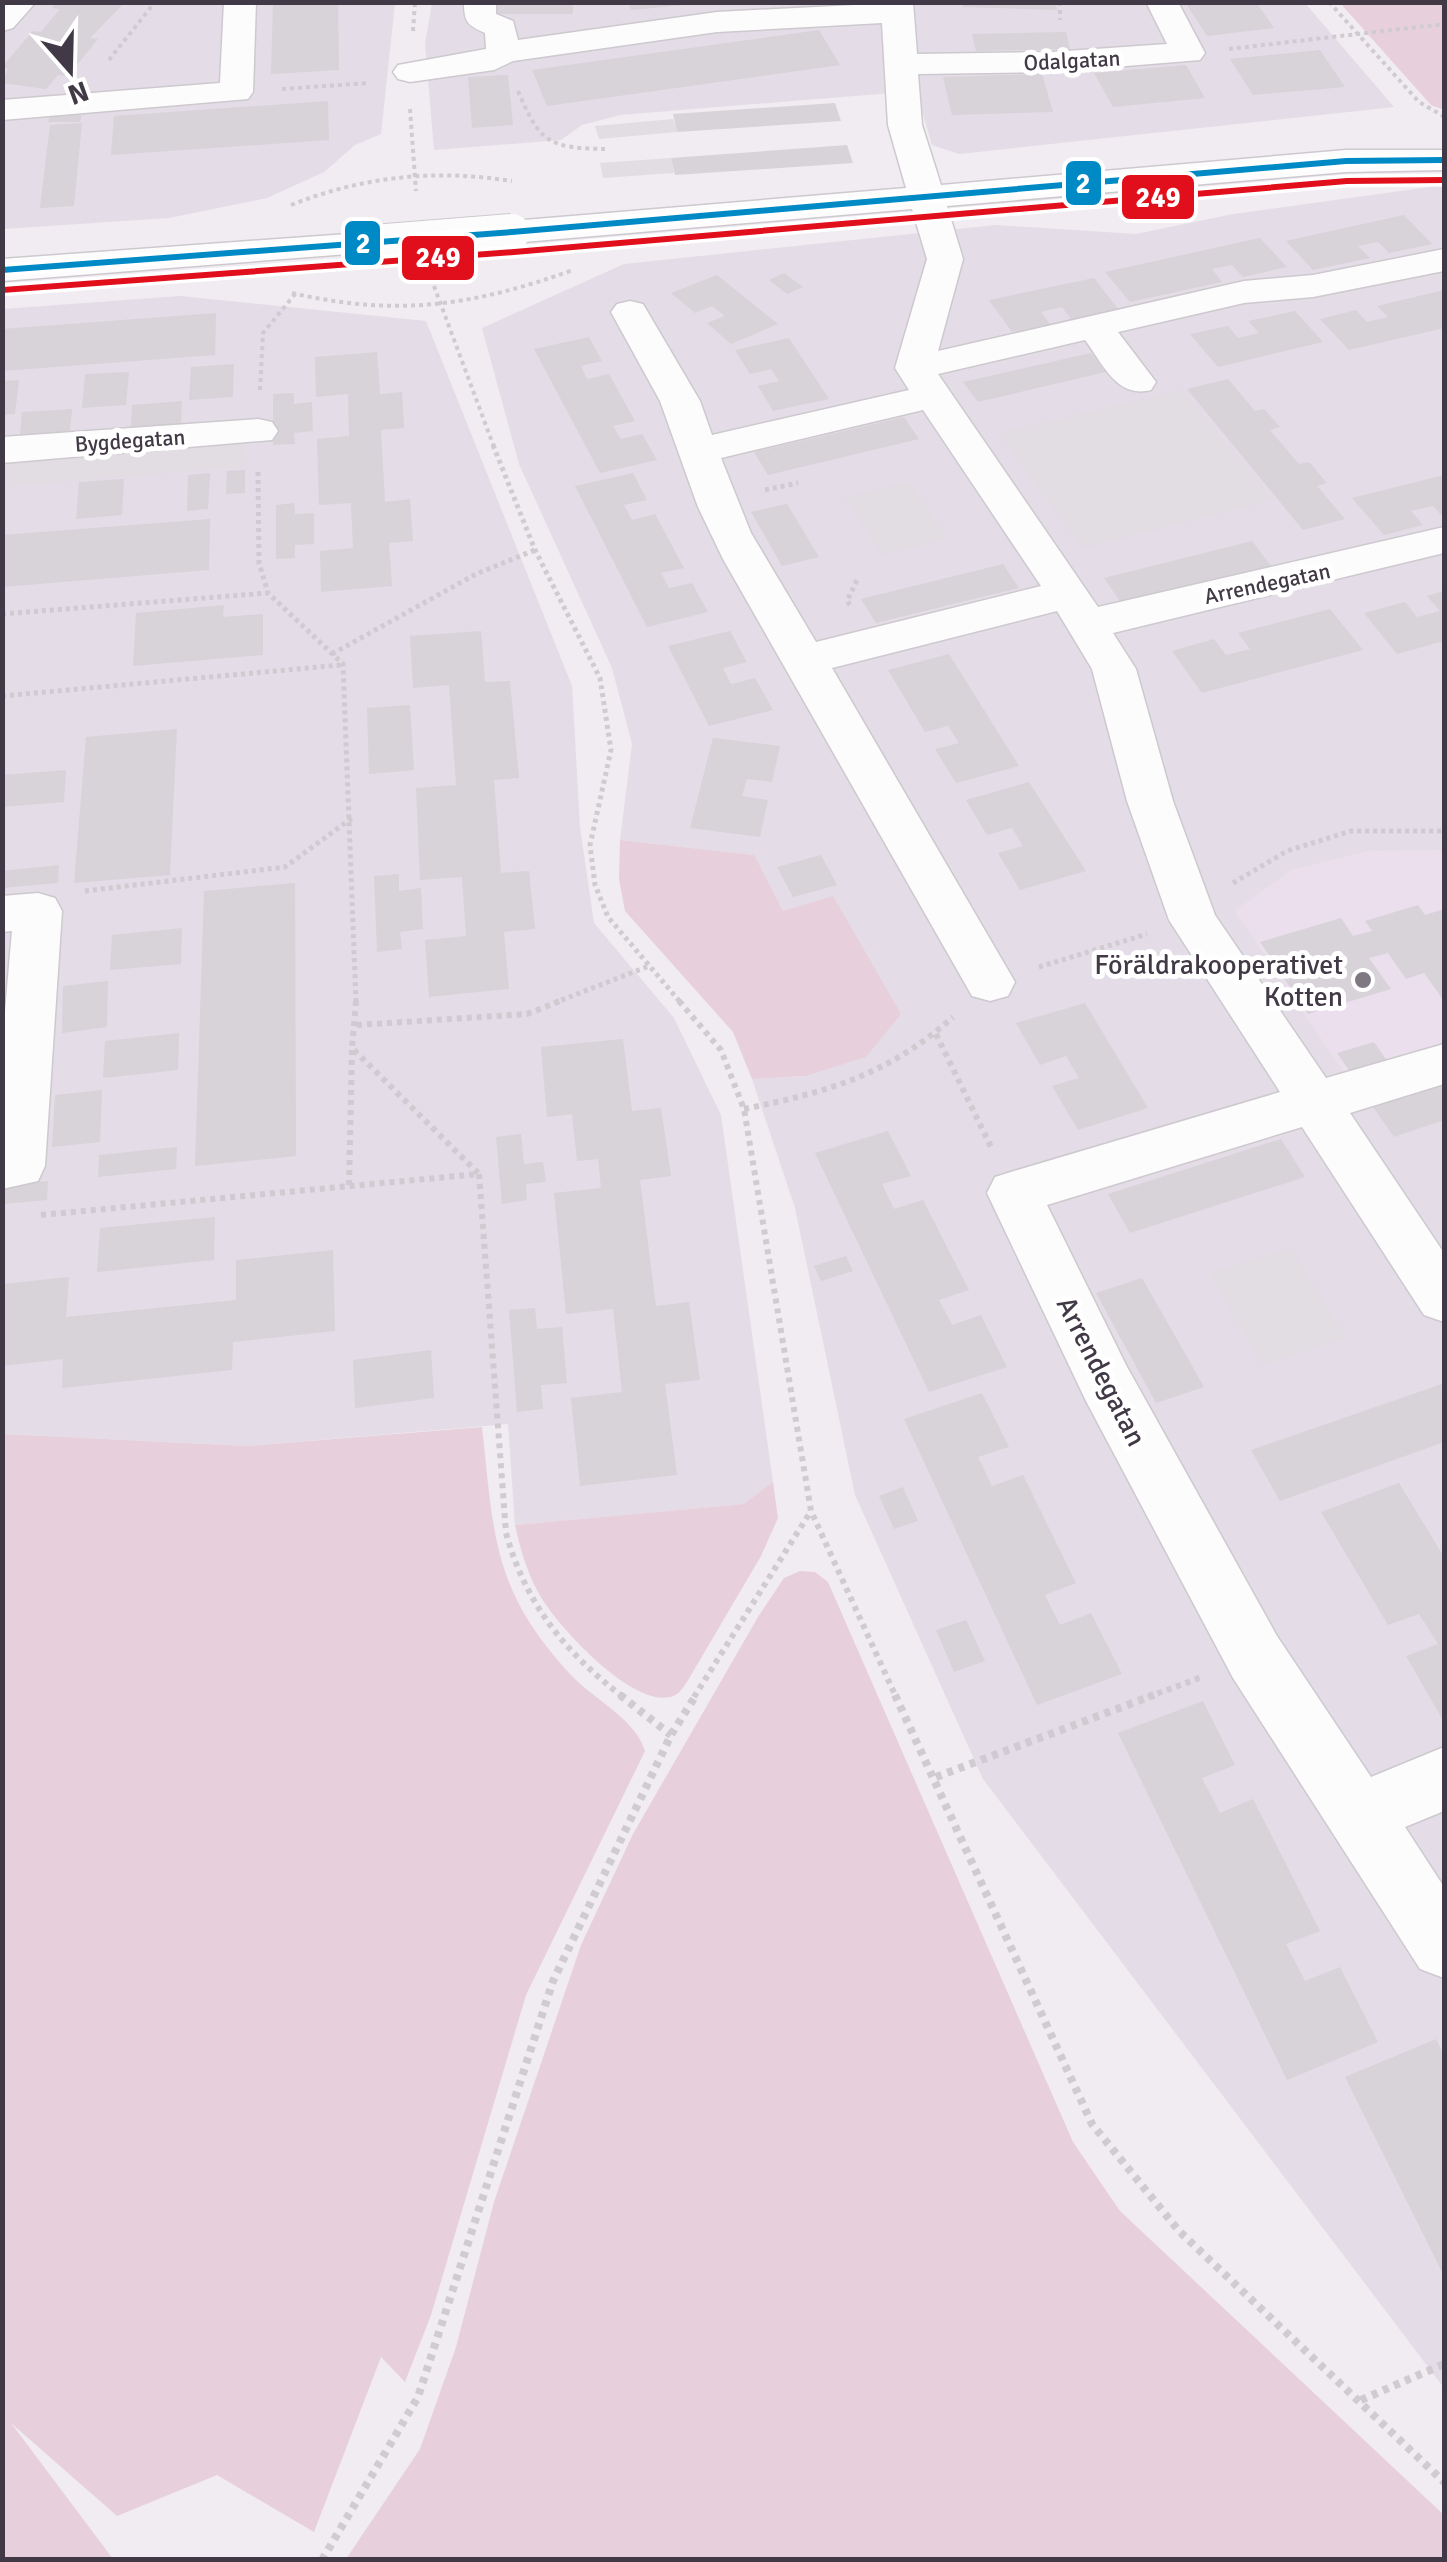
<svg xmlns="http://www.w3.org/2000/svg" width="1447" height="2562" font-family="Signika,sans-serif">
	<rect width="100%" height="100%" fill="#f0ecf1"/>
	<!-- residential -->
	<path fill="#e4dce6" d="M3,3H395L381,134L355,145L324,172L267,198L169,218L3,229Z
		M432,3H1305L1394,107L959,154L932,145L916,91L620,115L582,125L561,140L434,150L425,44Z
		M1444,185V2388L983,1779L855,1495L795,1208L752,1079L805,1076L783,911L753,855L620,840L632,744L612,668L519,464L482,328L624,264L996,225L1136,234L1233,214Z
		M180,296L426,321L572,686L580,827L594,923L674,1018L721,1115L773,1482L745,1504L515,1525L508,1424L249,1446L3,1434V309Z"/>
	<!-- education -->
	<path fill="#ebdfed" d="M1444,850V1049L1349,1080L1235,911L1291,870L1369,851Z"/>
	<!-- green -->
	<path fill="#e8cfdc" d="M1340,3H1444V110L1431,105Z
		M620,840L754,855L783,911L833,896L901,1014L866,1057L805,1076L752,1079L733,1032L625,911L619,879Z
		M482,1427C494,1535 492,1590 571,1675C594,1700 635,1718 645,1751L526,1995L431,2315L405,2382L381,2357L314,2532L217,2475L117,2516L11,2423L113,2559H3V1434L248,1446Z
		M773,1482L778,1518L761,1556L687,1682C684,1686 681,1691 677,1694C640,1718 553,1622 538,1592C527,1572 520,1548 515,1525L744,1504Z
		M800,1571L815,1572L828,1582L1073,2142L1120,2211L1444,2515V2559H346L420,2449L456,2347L494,2202L581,1945L633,1834L758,1617L784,1578Z"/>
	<!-- parking -->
	<path fill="#e1dde2" d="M673,119L677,132L599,139L595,126Z
		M671,158L674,173L603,178L600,163Z
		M1182,390L1273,500L1082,548L999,433Z
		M245,443L247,466L3,487V462Z
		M909,482L947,539L881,555L845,497Z
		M1291,1248L1345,1338L1262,1365L1210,1273Z"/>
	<!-- building -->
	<path fill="#d7d3d9" d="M57,2H125L90,38L98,39L68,76L58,75L46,89L2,83L8,69L2,67L33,31L41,32L60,9L52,8Z
		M273,2H338L339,70L271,74Z
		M496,2H573V14H495Z
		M628,2H685V5L631,10Z
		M963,2H1056L1057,10L963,7Z
		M1185,2H1256L1274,28L1207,36Z
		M819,30L840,65L547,106L532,70Z
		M1066,32L1070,49L976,51L972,34Z
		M1320,50L1345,87L1253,95L1230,59Z
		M1186,65L1205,98L1113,107L1094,73Z
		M1042,74L1053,112L952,115L943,77Z
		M508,75L513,125L472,128L468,77Z
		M328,101L329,140L111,155L114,116Z
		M835,103L841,121L677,132L673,114Z
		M82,112L80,122H48L51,113Z
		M82,123L74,206L40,208L50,125Z
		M847,145L853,163L675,175L671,158Z
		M1404,215L1432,244L1389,253L1378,242L1358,246L1370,258L1313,270L1286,241Z
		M1260,238L1287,267L1243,277L1232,265L1212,269L1222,282L1130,302L1105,272Z
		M784,273L803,287L787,294L769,280Z
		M717,275L778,324L731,344L707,323L725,316L712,306L695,313L671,293Z
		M1094,278L1118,309L1071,319L1062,307L1041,312L1050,324L1012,332L989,300Z
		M1444,290V328L1349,350L1320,319L1356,310L1367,322L1388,317L1377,306Z
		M1295,311L1323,342L1218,367L1190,334L1228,326L1238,338L1259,333L1248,321Z
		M216,313L215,355L2,371V329Z
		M589,337L602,361L581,366L587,379L609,374L635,421L613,426L621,439L642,434L657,460L600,473L534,349Z
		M789,338L829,399L773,411L758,386L779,381L771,369L750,374L735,350Z
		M377,352L380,394L402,392L404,428L381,430L385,502L410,499L413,541L389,543L392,586L321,592L320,551L353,548L351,503L319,505L317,439L349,436L348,394L316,397L315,357Z
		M1091,353L1106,372L978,402L963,382Z
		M234,364L233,397L189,400L191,367Z
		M129,372L126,405L82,408L85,374Z
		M1228,379L1255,411L1264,409L1280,427L1270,430L1299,464L1309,462L1327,483L1317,486L1345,519L1303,530L1187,389Z
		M19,380L15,414L2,415V381Z
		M294,393V404L312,402L313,431L294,433L295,444L273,445V394Z
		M182,401L181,424L131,427L132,405Z
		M72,409L70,431L20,435L22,412Z
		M904,417L919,439L768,475L754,452Z
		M245,470V493L226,494L227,471Z
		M210,473L208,509L187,511L188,475Z
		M633,473L647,500L624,505L632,520L655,514L684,568L661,573L669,588L692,583L708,612L647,627L575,486Z
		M1444,475V518L1433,506L1411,511L1423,525L1384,535L1352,498Z
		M124,479L122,515L76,519L79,482Z
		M294,503L295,514L314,513V544L295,545V558L276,559V505Z
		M787,504L819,557L782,566L751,512Z
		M210,519L209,570L2,587V535Z
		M1252,541L1271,566L1122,604L1104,578Z
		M1003,564L1019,588L876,623L861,599Z
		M1444,591V641L1397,654L1364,613L1405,602L1417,617L1440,611L1427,596Z
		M224,605L223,617L263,614V655L133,666L136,613Z
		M1330,609L1363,650L1202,693L1172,651L1214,639L1226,655L1250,649L1238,633Z
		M481,631L485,682L510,681L519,778L494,780L501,873L529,871L535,929L504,932L509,989L429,997L425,940L466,936L462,877L420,880L416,788L456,785L449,685L413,688L410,636Z
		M730,631L747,662L723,668L731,684L755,678L773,710L709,726L668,646Z
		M949,654L1019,766L956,783L935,749L959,743L948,726L925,732L888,670Z
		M410,705L414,770L369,774L367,708Z
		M177,729L170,875L74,883L86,737Z
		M713,738L780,746L772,782L747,779L742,796L768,800L760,837L690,828Z
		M66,770L64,802L2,807V775Z
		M1029,782L1086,871L1020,890L998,853L1023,846L1012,828L987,835L966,800Z
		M821,855L837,885L793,897L777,867Z
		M59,865L58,883L2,888V871Z
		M399,874V891L421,888L423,929L400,932L402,949L377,952L374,876Z
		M295,883L296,1156L195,1166L204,891Z
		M1418,905L1425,915L1444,909V1001L1424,973L1406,979L1388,953L1369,958L1391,989L1308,1014L1260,942L1341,918L1353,936L1372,931L1365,921Z
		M182,928L181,964L110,970L112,935Z
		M108,981L107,1027L62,1033L63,986Z
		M1085,1003L1148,1108L1078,1130L1052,1086L1079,1078L1066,1056L1040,1065L1016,1023Z
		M179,1033L178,1070L103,1078L105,1041Z
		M623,1039L632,1111L661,1108L671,1176L640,1180L656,1306L689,1302L700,1380L665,1384L677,1475L580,1486L571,1398L622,1392L613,1309L566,1314L554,1193L601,1188L598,1159L577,1161L572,1114L547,1117L541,1047Z
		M1374,1042L1388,1062L1351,1073L1337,1053Z
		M1444,1077V1120L1394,1137L1369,1101Z
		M102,1090L100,1142L52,1147L55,1095Z
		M888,1131L911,1176L882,1184L894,1209L923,1200L969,1290L939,1300L952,1325L981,1315L1007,1367L929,1392L815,1153Z
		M521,1134L524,1164L543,1162L546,1182L526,1184L527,1200L502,1204L496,1137Z
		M1281,1139L1305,1177L1130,1233L1108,1194Z
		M177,1147L176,1169L98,1177L99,1155Z
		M48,1181L47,1200L2,1204V1186Z
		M215,1217L214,1260L97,1272L100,1228Z
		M333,1250L335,1331L233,1342L232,1370L62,1388L63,1359L2,1366V1284L69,1277L66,1317L236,1300V1260Z
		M846,1256L853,1271L821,1281L814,1266Z
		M1142,1278L1204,1387L1156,1403L1096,1293Z
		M535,1308L537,1329L562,1327L567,1383L541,1385L543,1409L517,1412L509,1310Z
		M431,1350L434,1398L355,1408L353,1360Z
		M1442,1384L1444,1442L1280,1501L1251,1450Z
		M982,1393L1009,1447L978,1457L992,1486L1023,1475L1076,1583L1045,1595L1060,1625L1091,1613L1122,1674L1037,1705L904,1419Z
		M1399,1483L1444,1557V1722L1406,1656L1438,1644L1419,1614L1388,1625L1321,1512Z
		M903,1487L918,1521L894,1529L879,1496Z
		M966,1620L985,1661L954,1672L936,1630Z
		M1203,1701L1235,1765L1202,1778L1220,1813L1253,1799L1320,1931L1286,1944L1305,1981L1340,1967L1378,2042L1287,2080L1118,1733Z
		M1436,2039L1444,2055V2276L1345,2077Z"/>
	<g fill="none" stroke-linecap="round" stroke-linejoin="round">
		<defs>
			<path id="minor" d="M2,2H36L13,28L2,31Z
				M224,2H256L253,92L248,99L2,120V100L220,83Z
				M464,2H496V14L513,21L518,40L717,12L913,2L917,54L1052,52L1167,44L1146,2H1178L1205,53L1200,60L1052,72L918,74L922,125L941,185L1346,150H1444V170L1346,172L947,206L963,259L938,351L1244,281L1313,275L1444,249V271L1313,297L1244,303L1118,332L1156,382L1151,390C1117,399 1103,364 1085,340L938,374L1098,607L1444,527V553L1113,633L1136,669L1173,801L1215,915L1326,1078L1444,1044V1084L1350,1113L1444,1253V1322L1424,1315L1302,1127L1047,1205L1126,1365L1277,1636L1371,1777L1444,1747V1811L1405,1827L1444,1887V1978L1420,1969L1233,1678L1086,1401L987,1193L995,1177L1014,1171L1280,1092L1169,920L1127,801L1092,669L1057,611L832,668L1015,982L1008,996L990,1001L972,996L723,559L698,507L660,401L611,312L617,304L630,301L643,304L700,401L712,435L909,390L895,368L927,259L912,209L512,243L499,240L494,232L499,224L512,221L906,188L888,125L882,23L717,32L513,61L494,70L410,82L398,79L393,72L398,65L486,49L485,33C467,25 464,22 464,2ZM923,410L1041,586L816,642L751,533L721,458Z
				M361,233L374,236L379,244L374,252L2,281V259Z
				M258,419L272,422L278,431L272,440L2,463V437Z
				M38,893L55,898L62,911L45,1166L38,1181L2,1189V1046L12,931L2,932V896Z"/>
		</defs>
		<!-- minor casing -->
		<use href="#minor" stroke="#cdc9ce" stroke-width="3"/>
		<!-- path-far3 -->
		<path stroke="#d0cbd1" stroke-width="4" stroke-dasharray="4 4" stroke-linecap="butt" d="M1060,2V20
			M1329,2L1419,102L1443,116
			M413,31L415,2
			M1229,49L1444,24
			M109,60L155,2
			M282,89L369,83
			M518,91C540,143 549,148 605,149
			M410,109L416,191
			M291,205C364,176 435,169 512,181
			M434,286L494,447
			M292,293C396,317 473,306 573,270
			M260,390L263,333L296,293"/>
		<!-- path-far2 -->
		<path stroke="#d0cbd1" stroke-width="5" stroke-dasharray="4 4" stroke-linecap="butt" d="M493,445L535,550L600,678L611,750L590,845L595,885L608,917L681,1003
			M258,472L259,563L268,593L343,664L356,1003
			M765,490L798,483
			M850,605L847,601L857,580
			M2,614L268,593
			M332,654L476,574L535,550
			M2,696L341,665
			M1233,883L1287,851L1351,831H1444
			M85,891L285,867L352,818
			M1039,967L1147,934
			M554,1003L649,966"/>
		<!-- path-far1 -->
		<path stroke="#d0cbd1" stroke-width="6" stroke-dasharray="5 5" stroke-linecap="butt" d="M356,1001L352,1048L478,1173
			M679,1001L721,1050L744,1109L811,1511L896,1697
			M357,1025L527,1014L560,1001
			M936,1034L991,1147
			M744,1109C828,1092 888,1075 953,1017
			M349,1185L352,1049
			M41,1215L479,1174L506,1533C526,1605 565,1652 623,1697
			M694,1697L811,1511
			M1148,1697L1202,1677"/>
		<!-- path -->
		<path stroke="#d0cbd1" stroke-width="8" stroke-dasharray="6 6" stroke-linecap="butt" d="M620,1695L671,1735
			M895,1695L1092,2124L1179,2231L1444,2482
			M936,1777L1154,1695
			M1361,2400L1444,2364
			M322,2560L418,2397L553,1981L671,1735L696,1695"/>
		<!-- minor -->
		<use href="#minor" fill="#fdfcfd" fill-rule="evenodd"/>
		<defs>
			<path id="minor-bridge" d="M361,244L512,232"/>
		</defs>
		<!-- minor-bridge casing -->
		<use href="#minor-bridge" stroke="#cdc9ce" stroke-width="38" stroke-linecap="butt"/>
		<!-- minor-bridge -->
		<use href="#minor-bridge" stroke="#fdfcfd" stroke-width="36"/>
		<defs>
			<path id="bus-1" d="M1444,157V163L1346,164L512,235L2,273V267L512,229L1346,158Z"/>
			<path id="bus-2" d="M1444,177V183L1347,184L514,255L2,293L3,287L514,249L1347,178Z"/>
		</defs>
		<!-- bus-1 casing -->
		<use href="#bus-1" stroke="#fff" stroke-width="7"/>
		<!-- bus-2 casing -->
		<use href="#bus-2" stroke="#fff" stroke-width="7"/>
		<!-- bus-1 -->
		<use href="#bus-1" fill="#008ac5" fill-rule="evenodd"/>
		<!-- bus-2 -->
		<use href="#bus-2" fill="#e10e1c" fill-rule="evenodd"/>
	</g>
	<!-- markers -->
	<circle fill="#7f7882" stroke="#fff" stroke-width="4" cx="1363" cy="980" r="10"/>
	<g text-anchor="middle" stroke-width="10" stroke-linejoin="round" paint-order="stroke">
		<!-- far-street labels -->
		<g font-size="22" fill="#423946" stroke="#fff">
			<text transform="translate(1072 60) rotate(-3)" y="8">Odalgatan</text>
			<text transform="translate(130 440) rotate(-4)" y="8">Bygdegatan</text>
			<text transform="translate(1267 583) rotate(-12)" y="8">Arrendegatan</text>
		</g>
		<!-- poi labels -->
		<g font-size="28" fill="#423946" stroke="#fff" text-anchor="end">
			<text x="1343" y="974">Föräldrakooperativet<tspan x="1343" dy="32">Kotten</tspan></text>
		</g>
		<!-- street labels -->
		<g font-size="28" fill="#423946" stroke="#fff">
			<text transform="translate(1102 1371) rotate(63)" y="10">Arrendegatan</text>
		</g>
	</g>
	<g stroke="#fff" stroke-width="4">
		<rect x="1064" y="159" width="39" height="48" rx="10" fill="#008ac5"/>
		<rect x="1120" y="173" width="76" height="48" rx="10" fill="#e10e1c"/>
		<rect x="343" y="219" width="39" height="48" rx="10" fill="#008ac5"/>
		<rect x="400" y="234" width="76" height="48" rx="10" fill="#e10e1c"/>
	</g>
	<g font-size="28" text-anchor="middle" font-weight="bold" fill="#fff">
		<text x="1083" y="193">2</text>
		<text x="1158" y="207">249</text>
		<text x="363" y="253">2</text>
		<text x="438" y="267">249</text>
	</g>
	<!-- border -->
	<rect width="1447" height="2562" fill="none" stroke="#423946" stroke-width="10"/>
	<!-- north arrow -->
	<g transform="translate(70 70) rotate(160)" stroke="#ffffff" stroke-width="8" paint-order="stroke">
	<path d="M0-8L18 38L0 25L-18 38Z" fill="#423946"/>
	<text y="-15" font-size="28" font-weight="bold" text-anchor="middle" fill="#423946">N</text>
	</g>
</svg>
